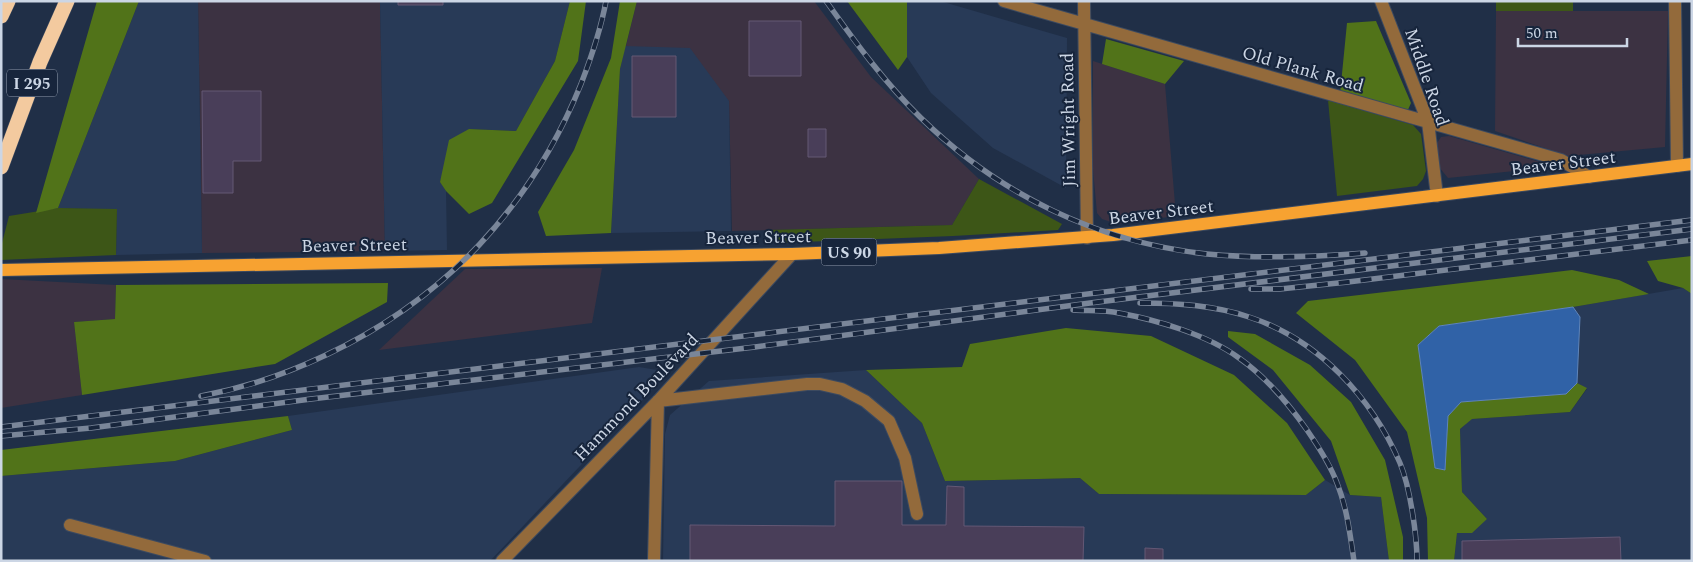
<svg xmlns="http://www.w3.org/2000/svg" width="1693" height="562" font-family="Spectral,serif">
	<rect width="100%" height="100%" fill="#202f47"/>
	<!-- commercial -->
	<path fill="#3c3242" d="M198,1H380L385,251L202,253Z
		M637,1H814L871,77L979,179L952,225L732,231L729,101L626,46Z
		M1496,11H1668L1665,147L1568,156L1495,131Z
		M1093,61L1165,84L1176,216L1117,224L1102,219L1097,213L1093,169Z
		M1449,136L1540,162L1534,169L1448,178L1439,167L1435,146L1441,137Z
		M602,268L592,323L379,350L465,269Z
		M1,279L116,285L115,319L74,322L82,395L1,408Z"/>
	<!-- built -->
	<path fill="#283a57" d="M139,1H198L202,253L116,255L117,210L58,208Z
		M380,1H570L555,61L516,131L469,129L440,181L446,191L447,250L385,251Z
		M907,1H940L1067,38L1066,188L993,148L931,93L907,57Z
		M625,46L690,48L729,101L731,231L611,233L620,69Z
		M1683,288L1692,294V561H1454L1457,533L1487,519L1462,492L1460,429L1471,419L1570,412L1587,389L1577,383L1580,317L1573,307Z
		M639,367L669,372L490,561H1V476L175,461L292,430L288,416Z
		M866,370L922,423L945,481L1080,478L1099,494L1306,495L1325,480L1350,495L1381,497L1389,561H663L665,434L670,415L709,381Z"/>
	<!-- green -->
	<path fill="#3d5617" d="M1496,1H1573V11H1496Z
		M1328,100L1413,125L1421,134L1426,171L1423,179L1417,186L1337,196Z
		M979,179L1062,224L1058,230L953,236L776,243L768,230L952,225Z
		M58,208L117,209L116,255L1,260V247L9,216Z"/>
	<!-- forest -->
	<path fill="#517319" d="M97,1H139L58,208L36,213Z
		M570,1H586L578,61L492,203L469,214L446,191L440,182L449,140L469,129L516,131L555,61Z
		M620,1H637L620,69L611,233L546,236L538,212L574,150L611,58Z
		M847,1H907V57L898,70Z
		M1376,21L1411,103L1407,112L1340,94L1347,23Z
		M1106,39L1184,61L1165,84L1102,64Z
		M1692,256V294L1683,288L1658,281L1647,261Z
		M1572,270L1619,280L1649,294L1573,307L1439,326L1418,345L1435,468L1445,470L1448,416L1461,402L1565,394L1577,383L1587,388L1570,412L1472,419L1460,429L1462,492L1487,519L1472,533H1457L1454,561H1428L1427,518L1407,432L1355,360L1296,313L1308,301Z
		M388,283L387,302L275,364L82,395L74,322L115,319L116,285Z
		M1066,328L1151,336L1234,375L1287,423L1325,480L1306,495L1099,494L1080,478L945,481L922,423L866,370L962,367L970,344Z
		M1228,331L1255,334L1310,365L1351,402L1385,460L1403,537V561H1389L1381,497L1350,495L1331,441L1273,370L1228,337Z
		M288,416L292,430L175,461L1,476V450Z"/>
	<!-- water -->
	<path fill="#3062a7" stroke="#5f85ba" d="M1573,307L1580,317L1577,383L1566,394L1461,402L1448,416L1445,470L1435,468L1418,345L1439,326Z"/>
	<!-- building -->
	<path fill="#493e59" stroke="#645875" d="M398,1H443V5H398Z
		M749,21H801V76H749Z
		M632,56H676V117H632Z
		M202,91H261V161H233V193H203Z
		M808,129H826V157H808Z
		M835,481H902V525H946L947,486L964,487V526L1084,527L1083,561H690V525L835,526Z
		M1620,537L1621,561H1462V541Z
		M1145,548L1163,549V561H1145Z"/>
	<g fill="none" stroke-linecap="round" stroke-linejoin="round">
		<defs>
			<path id="minor" d="M1004,1L1561,160L1589,177
				M1084,1L1087,238
				M1381,1L1428,122L1437,196
				M1675,1L1677,166
				M70,525L205,561
				M502,561L658,401L792,254
				M654,561L658,401L807,384H820L842,389L865,401L889,421L905,458L917,514"/>
			<path id="major" d="M1,270L792,254L939,248L1113,235L1692,164"/>
			<path id="highway" d="M1,16L8,1
				M1,167L40,62L67,1"/>
		</defs>
		<!-- minor casing -->
		<use href="#minor" stroke="#3c4a60" stroke-width="14"/>
		<!-- major casing -->
		<use href="#major" stroke="#3c4a60" stroke-width="14"/>
		<!-- highway casing -->
		<use href="#highway" stroke="#3c4a60" stroke-width="16"/>
		<!-- minor -->
		<use href="#minor" stroke="#936a3b" stroke-width="12"/>
		<!-- major -->
		<use href="#major" stroke="#f7a231" stroke-width="12"/>
		<!-- highway -->
		<use href="#highway" stroke="#f3ca9f" stroke-width="15"/>
		<defs>
			<path id="rail" d="M826,1C855,42 885,83 921,118C1000,195 1097,242 1207,254C1259,259 1313,257 1365,253
				M1251,289H1280L1348,282L1692,240
				M1140,303C1177,303 1213,305 1249,317C1318,339 1372,398 1400,463C1410,487 1417,535 1417,561
				M1073,310C1088,311 1104,310 1119,313C1157,320 1208,335 1239,358C1266,377 1288,403 1307,430C1318,446 1330,464 1337,483C1347,508 1350,534 1354,561
				M201,396C245,388 286,374 326,355C445,299 532,206 581,84C591,58 601,29 606,1
				M1,427L1692,220
				M1,436L91,428L311,399L755,347L1090,303L1692,229"/>
		</defs>
		<!-- rail casing -->
		<use href="#rail" stroke="#7a8699" stroke-width="5.5"/>
		<!-- rail -->
		<use href="#rail" stroke="#17253c" stroke-width="4" stroke-dasharray="11" stroke-linecap="butt"/>
	</g>
	<g text-anchor="middle" stroke-width="4" stroke-linejoin="round" paint-order="stroke">
		<!-- shield labels -->
		<g fill="#17253c" stroke="#96a1b2" stroke-width="1">
			<rect x="7" y="69.5" width="50" height="27" rx="4"/>
			<rect x="821.5" y="238.5" width="55" height="27" rx="4"/>
		</g>
		<g font-size="16" font-weight="bold" fill="#ccd6e5">
			<text x="32" y="89">I 295</text>
			<text x="849" y="258">US 90</text>
		</g>
		<!-- street labels -->
		<g font-size="18" fill="#ccd6e5" stroke="#17253c">
			<text transform="translate(1303 69) rotate(16)" y="6">Old Plank Road</text>
			<text transform="translate(1427 77) rotate(71)" y="6">Middle Road</text>
			<text transform="translate(1068 120) rotate(-91)" y="6">Jim Wright Road</text>
			<text transform="translate(1563 163) rotate(-7)" y="6">Beaver Street</text>
			<text transform="translate(1161 212) rotate(-7)" y="6">Beaver Street</text>
			<text transform="translate(758 237) rotate(-1)" y="6">Beaver Street</text>
			<text transform="translate(354 245) rotate(-1)" y="6">Beaver Street</text>
			<text transform="translate(636 397) rotate(-46)" y="6">Hammond Boulevard</text>
		</g>
	</g>
	<!-- border -->
	<rect width="1693" height="562" fill="none" stroke="#ccd6e5" stroke-width="5"/>
	<!-- scale -->
	<path d="M1518 38v8h109v-8" fill="none" stroke="#ccd6e5" stroke-width="2.5"/>
	<text x="1526" y="38" font-size="15" fill="#ccd6e5" stroke="#17253c" stroke-width="4" paint-order="stroke">50 m</text>
</svg>
